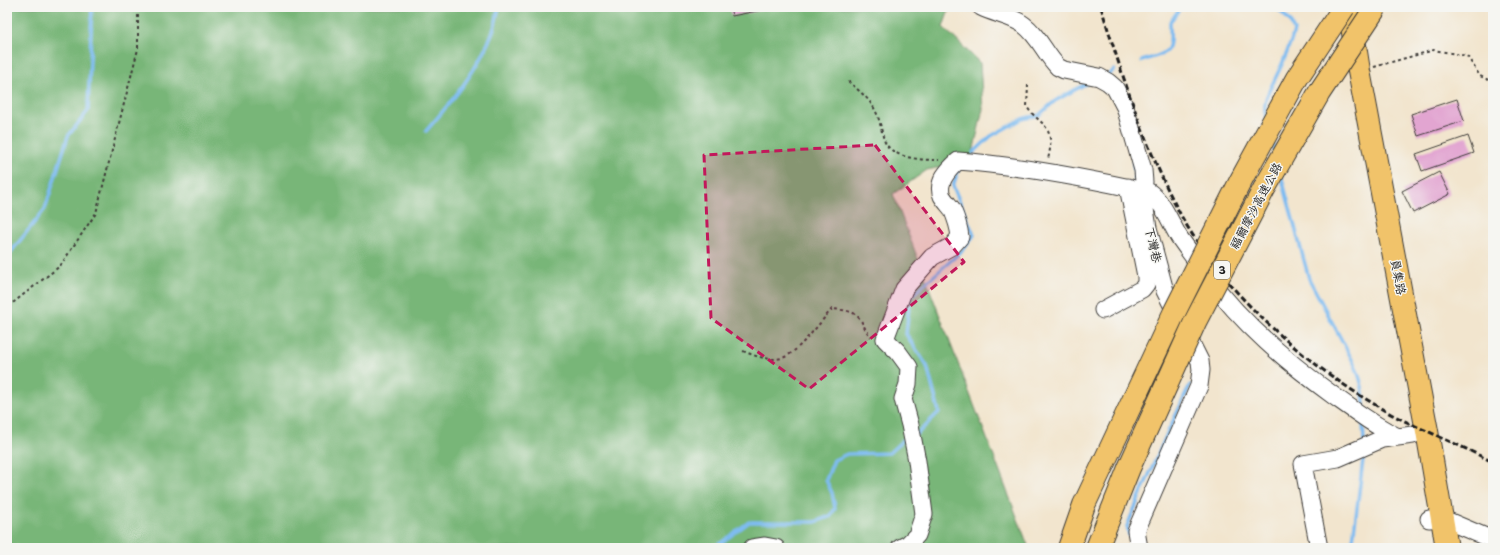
<svg xmlns="http://www.w3.org/2000/svg" width="1500" height="555" font-family="'Playpen Sans','LXGW WenKai TC',sans-serif">
	<rect width="100%" height="100%" fill="#f6f6f2"/>
	<filter id="ink" filterUnits="userSpaceOnUse"><feTurbulence type="fractalNoise" baseFrequency=".025" numOctaves="2"/><feDisplacementMap in="SourceGraphic" scale="8" xChannelSelector="R" yChannelSelector="G"/><feConvolveMatrix kernelMatrix="1 2 1 2 8 2 1 2 1" color-interpolation-filters="sRGB"/></filter>
	<filter id="wash" filterUnits="userSpaceOnUse"><feTurbulence type="fractalNoise" baseFrequency=".012" numOctaves="4" result="noise"/><feDisplacementMap in="SourceGraphic" scale="16" xChannelSelector="R" yChannelSelector="G"/><feGaussianBlur stdDeviation="0.9" result="paint"/><feColorMatrix in="noise" values="0 0 0 0 0 0 0 0 0 0 0 0 0 0 0 0 0 1.4 0 .05"/><feComposite in="paint" operator="in"/></filter>
	<g filter="url(#wash)">
		<rect width="100%" height="100%" fill="#f2e5ce"/>
		<!-- forest -->
		<path fill="#78b678" stroke="#4a694a" d="M7,7H950L943,27L980,63L983,109L971,161L927,170L893,194L1029,548H7Z"/>
		<g fill="none" stroke-linecap="round" stroke-linejoin="round">
			<!-- stream -->
			<path stroke="#7ebcf1" stroke-width="3.5" d="M1142,61C1171,51 1171,54 1170,22L1181,7
				M1107,76L1114,70
				M1266,117C1262,102 1268,93 1274,81C1281,67 1290,47 1294,31L1290,21L1276,7
				M426,131C452,101 479,69 493,31C496,23 497,15 499,7
				M1272,140L1275,153
				M973,153L991,136L1022,119L1039,115L1055,101L1089,82
				M1133,162L1136,184
				M1281,175L1309,279L1355,365C1362,383 1364,391 1364,410
				M7,257L45,209L68,136L88,111L92,7
				M1363,422L1364,442
				M917,434L939,412L927,366L906,334L910,297L964,249L974,235L953,186L958,171
				M1129,535L1127,526L1165,438L1190,385
				M714,548L749,522H815L831,516L835,508L832,493L826,480L834,460L847,454L889,453L903,440
				M1352,548L1364,452"/>
		</g>
		<g id="blocks">
			<!-- building -->
			<path fill="#e2a5d1" d="M730,7H772V8L732,16Z
				M1457,99L1464,121L1418,136L1411,114Z
				M1468,136L1474,153L1422,171L1416,154Z
				M1439,172L1450,194L1413,213L1402,191Z"/>
		</g>
	</g>
	<g filter="url(#ink)">
		<use href="#blocks" fill-opacity="0" stroke="#3c3a37" stroke-width="1"/>
		<g fill="none" stroke-linecap="round" stroke-linejoin="round">
			<defs>
				<path id="minor" d="M981,7C995,14 1012,16 1024,25C1039,36 1045,54 1058,67L1064,70L1099,77L1108,82L1115,88L1125,107L1143,170L1144,182L1142,190L1148,228L1165,291L1200,361L1201,370L1199,386L1136,531L1139,548
					M1103,310L1142,289L1146,284V276L1128,187
					M1429,519L1441,518L1493,540
					M752,548L765,546L776,548
					M900,548L908,544L917,535L924,514L917,461L910,425L903,399L908,384L909,367L898,352L885,339L904,289L932,257L952,246L960,237C959,227 956,218 952,209C949,205 945,201 942,196C936,182 949,169 958,161C1022,166 1086,178 1149,192C1163,202 1170,222 1179,237C1188,250 1198,263 1207,276C1242,324 1287,362 1334,396C1355,411 1375,426 1398,437
					M1319,548L1303,464L1338,458L1382,439L1413,435"/>
				<path id="major" d="M1349,7L1359,71L1427,431L1447,548"/>
			</defs>
			<!-- minor casing -->
			<use href="#minor" stroke="#3c3a37" stroke-width="19"/>
			<!-- major casing -->
			<use href="#major" stroke="#3c3a37" stroke-width="24"/>
			<!-- path -->
			<path stroke="#3c3a37" stroke-width="2" stroke-dasharray="3 3" stroke-linecap="butt" d="M1374,67L1434,50L1467,56L1480,76L1493,82
				M848,81C858,90 869,98 875,110C880,119 881,130 884,140C891,159 922,160 939,160
				M1028,85L1027,107C1032,115 1039,119 1045,126C1052,135 1051,148 1048,159
				M7,304L14,302L60,266L96,213L138,49V7
				M743,351C755,356 768,361 782,358C797,354 821,321 832,309C841,310 854,310 859,318C864,324 865,331 871,337"/>
			<!-- minor -->
			<use href="#minor" stroke="#fff" stroke-width="17"/>
			<!-- major -->
			<use href="#major" stroke="#f1c36a" stroke-width="22"/>
			<!-- rail -->
			<path stroke="#1c1c1c" stroke-width="3" stroke-dasharray="6 3" stroke-linecap="butt" d="M1101,7C1122,75 1144,144 1177,208C1218,287 1299,359 1374,404C1395,418 1419,427 1442,438C1459,445 1476,454 1493,462"/>
			<defs>
				<path id="highway-bridge" d="M1069,548L1084,505L1174,313L1241,180L1297,78L1344,7
					M1097,548L1129,468L1195,322L1264,189L1319,93L1376,7"/>
			</defs>
			<!-- highway-bridge casing -->
			<use href="#highway-bridge" stroke="#3c3a37" stroke-width="24" stroke-linecap="butt"/>
			<!-- highway-bridge -->
			<use href="#highway-bridge" stroke="#f1c36a" stroke-width="22"/>
		</g>
	</g>
	<!-- marked area -->
	<path fill="#c2185b" fill-opacity="0.2" stroke="#c2185b" stroke-width="3" stroke-dasharray="8 5" stroke-linejoin="round" d="M875,145L964,262L809,389L711,318L704,155Z"/>
	<g text-anchor="middle" stroke-width="3" stroke-linejoin="round" paint-order="stroke">
		<!-- shield labels -->
		<rect fill="#f6f6f2" stroke="#5d5d5c" stroke-width="1" x="1214" y="261" width="16" height="18" rx="3"/>
		<g font-size="11" font-weight="bold" fill="#1c1c1c">
			<text x="1222" y="274">3</text>
		</g>
		<!-- street labels -->
		<g font-size="12" fill="#1c1c1c" stroke="#f6f6f2">
			<text transform="translate(1256 206) rotate(-62)" y="4">福爾摩沙高速公路</text>
			<text transform="translate(1153 245) rotate(77)" y="4">下灣巷</text>
			<text transform="translate(1398 277) rotate(79)" y="4">員集路</text>
		</g>
	</g>
	<!-- margin -->
	<rect width="1500" height="555" fill="none" stroke="#f6f6f2" stroke-width="24"/>
</svg>
